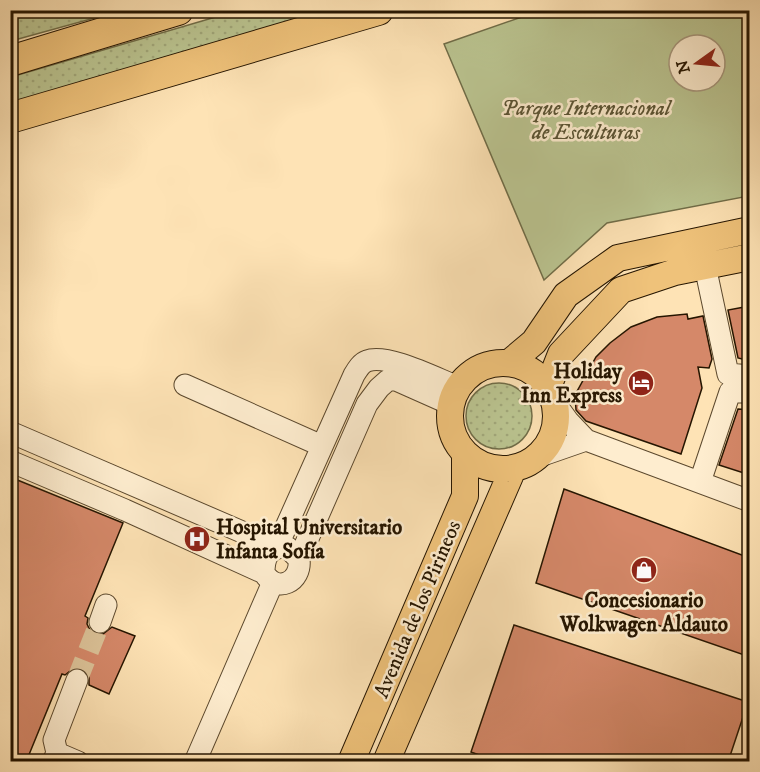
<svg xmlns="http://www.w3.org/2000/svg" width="760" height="772" font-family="'IM FELL DW Pica',serif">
	<defs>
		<pattern id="grass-dots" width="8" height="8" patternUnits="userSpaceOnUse" patternTransform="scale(1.5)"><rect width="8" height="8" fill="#bbc591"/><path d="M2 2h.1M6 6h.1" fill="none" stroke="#a1a87b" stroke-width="1.8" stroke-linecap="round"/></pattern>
	</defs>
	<rect width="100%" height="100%" fill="#fee3b5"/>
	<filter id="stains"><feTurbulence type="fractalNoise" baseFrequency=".00333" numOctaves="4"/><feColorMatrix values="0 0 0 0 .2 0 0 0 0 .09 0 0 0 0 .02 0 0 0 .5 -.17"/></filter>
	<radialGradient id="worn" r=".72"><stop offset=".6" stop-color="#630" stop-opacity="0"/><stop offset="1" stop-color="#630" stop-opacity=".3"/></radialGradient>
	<!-- grass -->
	<path fill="url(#grass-dots)" stroke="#706d48" stroke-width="1.5" d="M11,10H120V11L11,41Z
		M236,11H329L11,103V77Z
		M466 416a33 33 0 1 1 66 0a33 33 0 1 1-66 0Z"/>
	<!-- green -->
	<path fill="#bbc591" stroke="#706d48" stroke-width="1.5" fill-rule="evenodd" d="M539,11H749V196L607,223L544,280L444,44ZM679,45H715V81H679Z"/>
	<!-- building -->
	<path fill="#d58869" stroke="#251500" stroke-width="1.5" d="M750,306V361L738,358L728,310Z
		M687,314L688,319L703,316L712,359L709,368L698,367L702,388L681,454L586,421L576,410L575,395L596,357L610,343L631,327L657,317Z
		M738,409L750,410V475L719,465Z
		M10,477L123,523L85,616L88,618L87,624L90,630L95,634H103L112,627L135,636L109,694L89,685V677L82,668H74L65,675L62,674L26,762H10Z
		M564,489L750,558V657L536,583Z
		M514,625L748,702L728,762H498L471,752Z"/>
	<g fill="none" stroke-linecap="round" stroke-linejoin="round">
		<!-- minor-tunnel -->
		<path stroke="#ddc49a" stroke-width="21" stroke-dasharray="21 10" stroke-linecap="butt" d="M77,680L100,622"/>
		<defs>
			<path id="minor" d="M705,266L728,374L750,376
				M185,385L322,446
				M555,403L568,421L586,440L750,501
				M10,432L277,547L354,375C357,370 361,363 367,361C387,353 437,379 458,387
				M540,456L586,440
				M10,461L125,510L264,573
				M700,482L730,392H750
				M299,559L287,547C269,547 264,556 264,573C277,594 302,582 299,559L367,404L379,388L388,380H396L450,404
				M100,622L106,605
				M57,753L54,740L77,680
				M53,762L57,753L78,762
				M195,762L273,582"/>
			<path id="major" d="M450 416a53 53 0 1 1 106 0a53 53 0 1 1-106 0Z
				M509,363L534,342L566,295L618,258L750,230
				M548,387L561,354L621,290L675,272L750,257
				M351,762L465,496V454
				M386,762L513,469"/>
			<path id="highway" d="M10,61L178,10
				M10,118L378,10"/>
		</defs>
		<!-- minor casing -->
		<use href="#minor" stroke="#5b482d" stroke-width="23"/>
		<!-- major casing -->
		<use href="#major" stroke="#251500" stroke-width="28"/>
		<!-- highway casing -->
		<use href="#highway" stroke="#251500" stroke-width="32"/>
		<!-- minor -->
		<use href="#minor" stroke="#feedcf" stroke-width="21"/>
		<!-- major -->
		<use href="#major" stroke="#efc27a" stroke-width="26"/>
		<!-- highway -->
		<use href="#highway" stroke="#efc27a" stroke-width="30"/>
	</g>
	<!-- icons -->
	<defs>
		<symbol id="hotel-disc" viewBox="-11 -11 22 22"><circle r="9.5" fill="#8f2418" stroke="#feedcf"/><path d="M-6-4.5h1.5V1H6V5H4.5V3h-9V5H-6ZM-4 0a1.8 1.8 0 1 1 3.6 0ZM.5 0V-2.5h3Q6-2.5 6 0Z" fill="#fff"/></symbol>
		<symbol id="hospital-disc" viewBox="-11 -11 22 22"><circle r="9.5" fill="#8f2418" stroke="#feedcf"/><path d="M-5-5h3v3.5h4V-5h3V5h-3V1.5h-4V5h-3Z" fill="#fff"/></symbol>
		<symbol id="shop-disc" viewBox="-11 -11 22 22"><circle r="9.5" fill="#8f2418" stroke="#feedcf"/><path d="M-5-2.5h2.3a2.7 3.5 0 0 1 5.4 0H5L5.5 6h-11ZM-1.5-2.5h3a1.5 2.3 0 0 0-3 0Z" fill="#fff"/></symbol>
	</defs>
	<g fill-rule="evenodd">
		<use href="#hotel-disc" x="626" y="368" width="30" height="30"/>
		<use href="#hospital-disc" x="182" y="524" width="30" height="30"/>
		<use href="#shop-disc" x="629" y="555" width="30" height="30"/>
	</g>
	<g text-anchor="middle" stroke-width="5" stroke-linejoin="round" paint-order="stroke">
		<!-- park labels -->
		<g font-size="21" font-style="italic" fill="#5a5333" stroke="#feedcf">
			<text x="586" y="115">Parque Internacional<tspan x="586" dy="24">de Esculturas</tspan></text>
		</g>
		<!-- poi labels -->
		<g font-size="21" font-weight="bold" fill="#251500" stroke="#feedcf" text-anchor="end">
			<text x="622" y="378">Holiday<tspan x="622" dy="24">Inn Express</tspan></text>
			<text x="216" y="534" text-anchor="start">Hospital Universitario<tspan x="216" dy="24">Infanta Sofía</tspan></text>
			<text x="644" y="607" text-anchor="middle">Concesionario<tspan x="644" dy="24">Wolkwagen Aldauto</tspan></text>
		</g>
		<!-- street labels -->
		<g font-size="21" fill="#251500" stroke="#feedcf">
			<text transform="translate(417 609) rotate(-67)" y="7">Avenida de los Pirineos</text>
		</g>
	</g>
	<!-- margin -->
	<rect width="760" height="772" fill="none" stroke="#fee3b5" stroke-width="36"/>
	<rect x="12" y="12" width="736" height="748" fill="none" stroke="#251500" stroke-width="3"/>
	<rect x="18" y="18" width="724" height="736" fill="none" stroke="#251500" stroke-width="1.5"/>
	<!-- north arrow -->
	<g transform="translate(697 63) rotate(255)"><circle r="28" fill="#feedcf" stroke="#a7977c" stroke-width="1.5"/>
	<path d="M0-4.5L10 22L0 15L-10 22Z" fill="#8f2418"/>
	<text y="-9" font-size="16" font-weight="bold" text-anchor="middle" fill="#251500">N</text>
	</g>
	<rect width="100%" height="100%" filter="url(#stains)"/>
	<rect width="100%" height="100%" fill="url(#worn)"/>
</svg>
